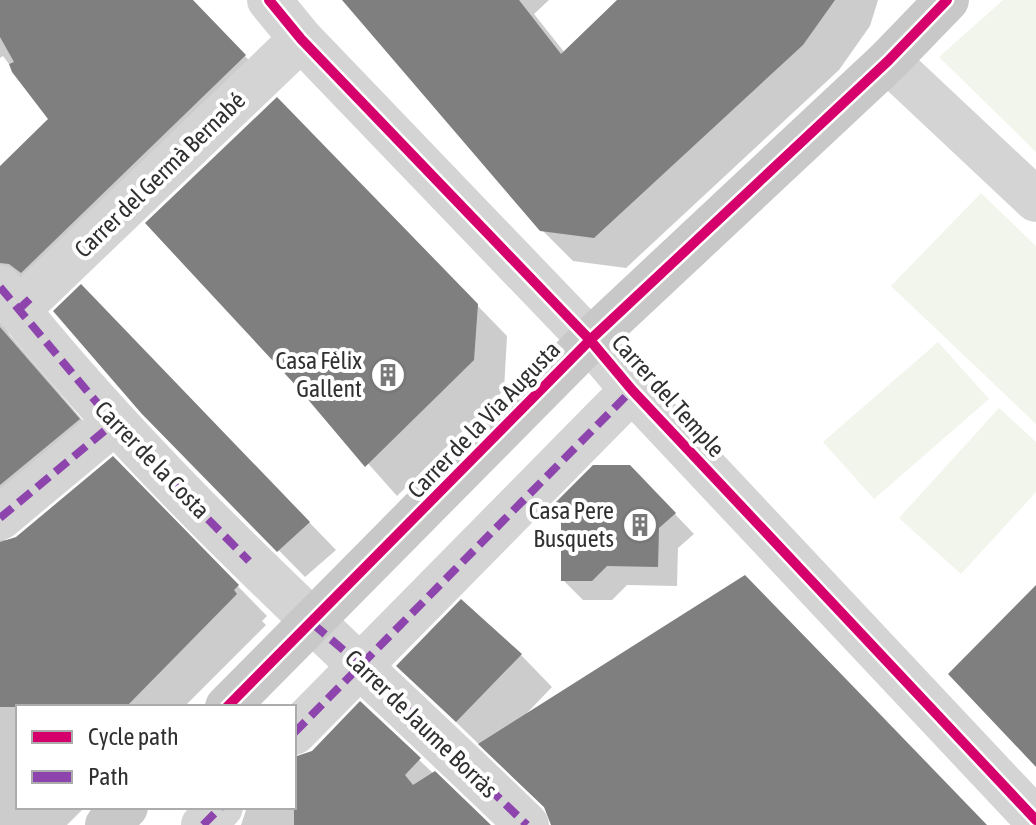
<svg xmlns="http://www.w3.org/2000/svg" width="1036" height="825" font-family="'Asap Condensed',sans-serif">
	<rect width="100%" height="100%" fill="#fff"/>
	<!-- green -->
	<path fill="#f1f5ec" d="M1003,0H1036V152L939,57Z
		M981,193L1036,246V424L891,286Z
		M938,342L989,399L874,499L823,442Z
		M999,408L1036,442V492L961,574L899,518Z"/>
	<!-- shadow -->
	<path fill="#0003" d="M0,0H191L267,79L44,294L0,279V168L51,120L3,56L0,58Z
		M345,0H549L534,14L565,53L620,0H878L870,26L839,70L626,268L573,261L542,230Z
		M307,130L507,336L504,390L397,496L302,389Z
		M0,286L9,334L108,450L13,529L5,540L16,539L113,459L267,616L262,621L266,625L184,707H18V807H85L67,825H0Z
		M108,314L336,550L305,577L143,412Z
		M650,488L694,534L678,548L677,586L627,585L612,600H583L563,580Z
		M521,655L552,687L527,713L985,825H553V816L430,697Z
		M360,704L434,774L488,825H241L247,807H294V759L313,752Z"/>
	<!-- building -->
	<path fill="#7f7f7f" d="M0,0H193L246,55L21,273L9,264L0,263V166L48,119L12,72L9,64L14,62L0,37Z
		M342,0H519L561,54L617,0H835L803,45L594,238L540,231Z
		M277,97L478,304L474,360L365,467L300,390L145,223Z
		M81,284L310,522L277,552L141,413L53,311Z
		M0,327L80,419L0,485Z
		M113,456L239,585L234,590L237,594L126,707H0V542L16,537Z
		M593,465H630L676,513L659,528L658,567L607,566L592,581H561V522L548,510Z
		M745,575L845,678L987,825H551L544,807L478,744Z
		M1036,585V767L948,674Z
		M461,599L522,654L456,722L396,666Z
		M360,701L421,758L405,775L413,785L435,771L491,825H294V757L312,751Z"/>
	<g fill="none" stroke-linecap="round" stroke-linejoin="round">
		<!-- street -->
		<path stroke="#d4d4d4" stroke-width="44" d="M269,0L301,39L590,340L632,390L1036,820
			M888,61L1036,200
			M0,287C156,485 346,650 527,825
			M18,310L301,39
			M0,518L114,423
			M294,733L632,390
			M203,825L221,807"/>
		<!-- primary -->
		<path stroke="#c8c8c8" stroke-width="44" d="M227,707L590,340L888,61L947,0
			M107,825L126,807"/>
		<!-- quiet -->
		<path stroke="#8e44ad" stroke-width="8" stroke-dasharray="16 8" stroke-linecap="butt" d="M0,287L114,423L249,561
			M18,310L33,296
			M0,518L114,423
			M313,624L361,665L527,825
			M294,733L632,390
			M203,825L221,807"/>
		<defs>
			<path id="cycleway" d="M269,0L301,39L590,340L632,390L1036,820
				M227,707L590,340L888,61L947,0"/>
		</defs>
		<!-- cycleway casing -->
		<use href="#cycleway" stroke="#fff" stroke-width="15"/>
		<!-- cycleway -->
		<use href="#cycleway" stroke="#d6006c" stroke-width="10"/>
	</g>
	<!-- icons -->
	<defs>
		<symbol id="building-ring" viewBox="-11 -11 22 22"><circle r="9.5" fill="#fff" stroke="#787878" stroke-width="1.5"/><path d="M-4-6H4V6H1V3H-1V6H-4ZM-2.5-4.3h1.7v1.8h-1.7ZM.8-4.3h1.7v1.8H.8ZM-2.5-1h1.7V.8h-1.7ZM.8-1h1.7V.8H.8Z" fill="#787878"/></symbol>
	</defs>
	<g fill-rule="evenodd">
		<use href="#building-ring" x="368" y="355" width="40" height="40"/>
		<use href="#building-ring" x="620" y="505" width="40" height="40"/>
	</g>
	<g text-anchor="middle" stroke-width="8" stroke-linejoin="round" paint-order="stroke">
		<!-- street labels -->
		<g font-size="24" fill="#303030" stroke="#fff">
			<text transform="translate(160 175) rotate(-44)" y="8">Carrer del Germà Bernabé</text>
			<text transform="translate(668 396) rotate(48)" y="8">Carrer del Temple</text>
			<text transform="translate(484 420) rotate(-46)" y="8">Carrer de la Via Augusta</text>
			<text transform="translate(152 460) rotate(46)" y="8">Carrer de la Costa</text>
			<text transform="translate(421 724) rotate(44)" y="8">Carrer de Jaume Borràs</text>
		</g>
		<!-- poi labels -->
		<g font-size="24" fill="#303030" stroke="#fff" text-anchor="end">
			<text x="362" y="369">Casa Fèlix<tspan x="362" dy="28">Gallent</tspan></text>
			<text x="614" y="519">Casa Pere<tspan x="614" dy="28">Busquets</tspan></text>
		</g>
	</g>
	<!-- legend -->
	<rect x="16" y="705" width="280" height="104" fill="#ffffff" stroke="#acacac" stroke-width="2"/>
	<rect x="32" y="731" width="40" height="12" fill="#d6006c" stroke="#acacac" stroke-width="2"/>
	<text x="88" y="745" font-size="24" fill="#303030">Cycle path</text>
	<rect x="32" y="771" width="40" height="12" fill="#8e44ad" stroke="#acacac" stroke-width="2"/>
	<text x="88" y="785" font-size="24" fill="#303030">Path</text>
</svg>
